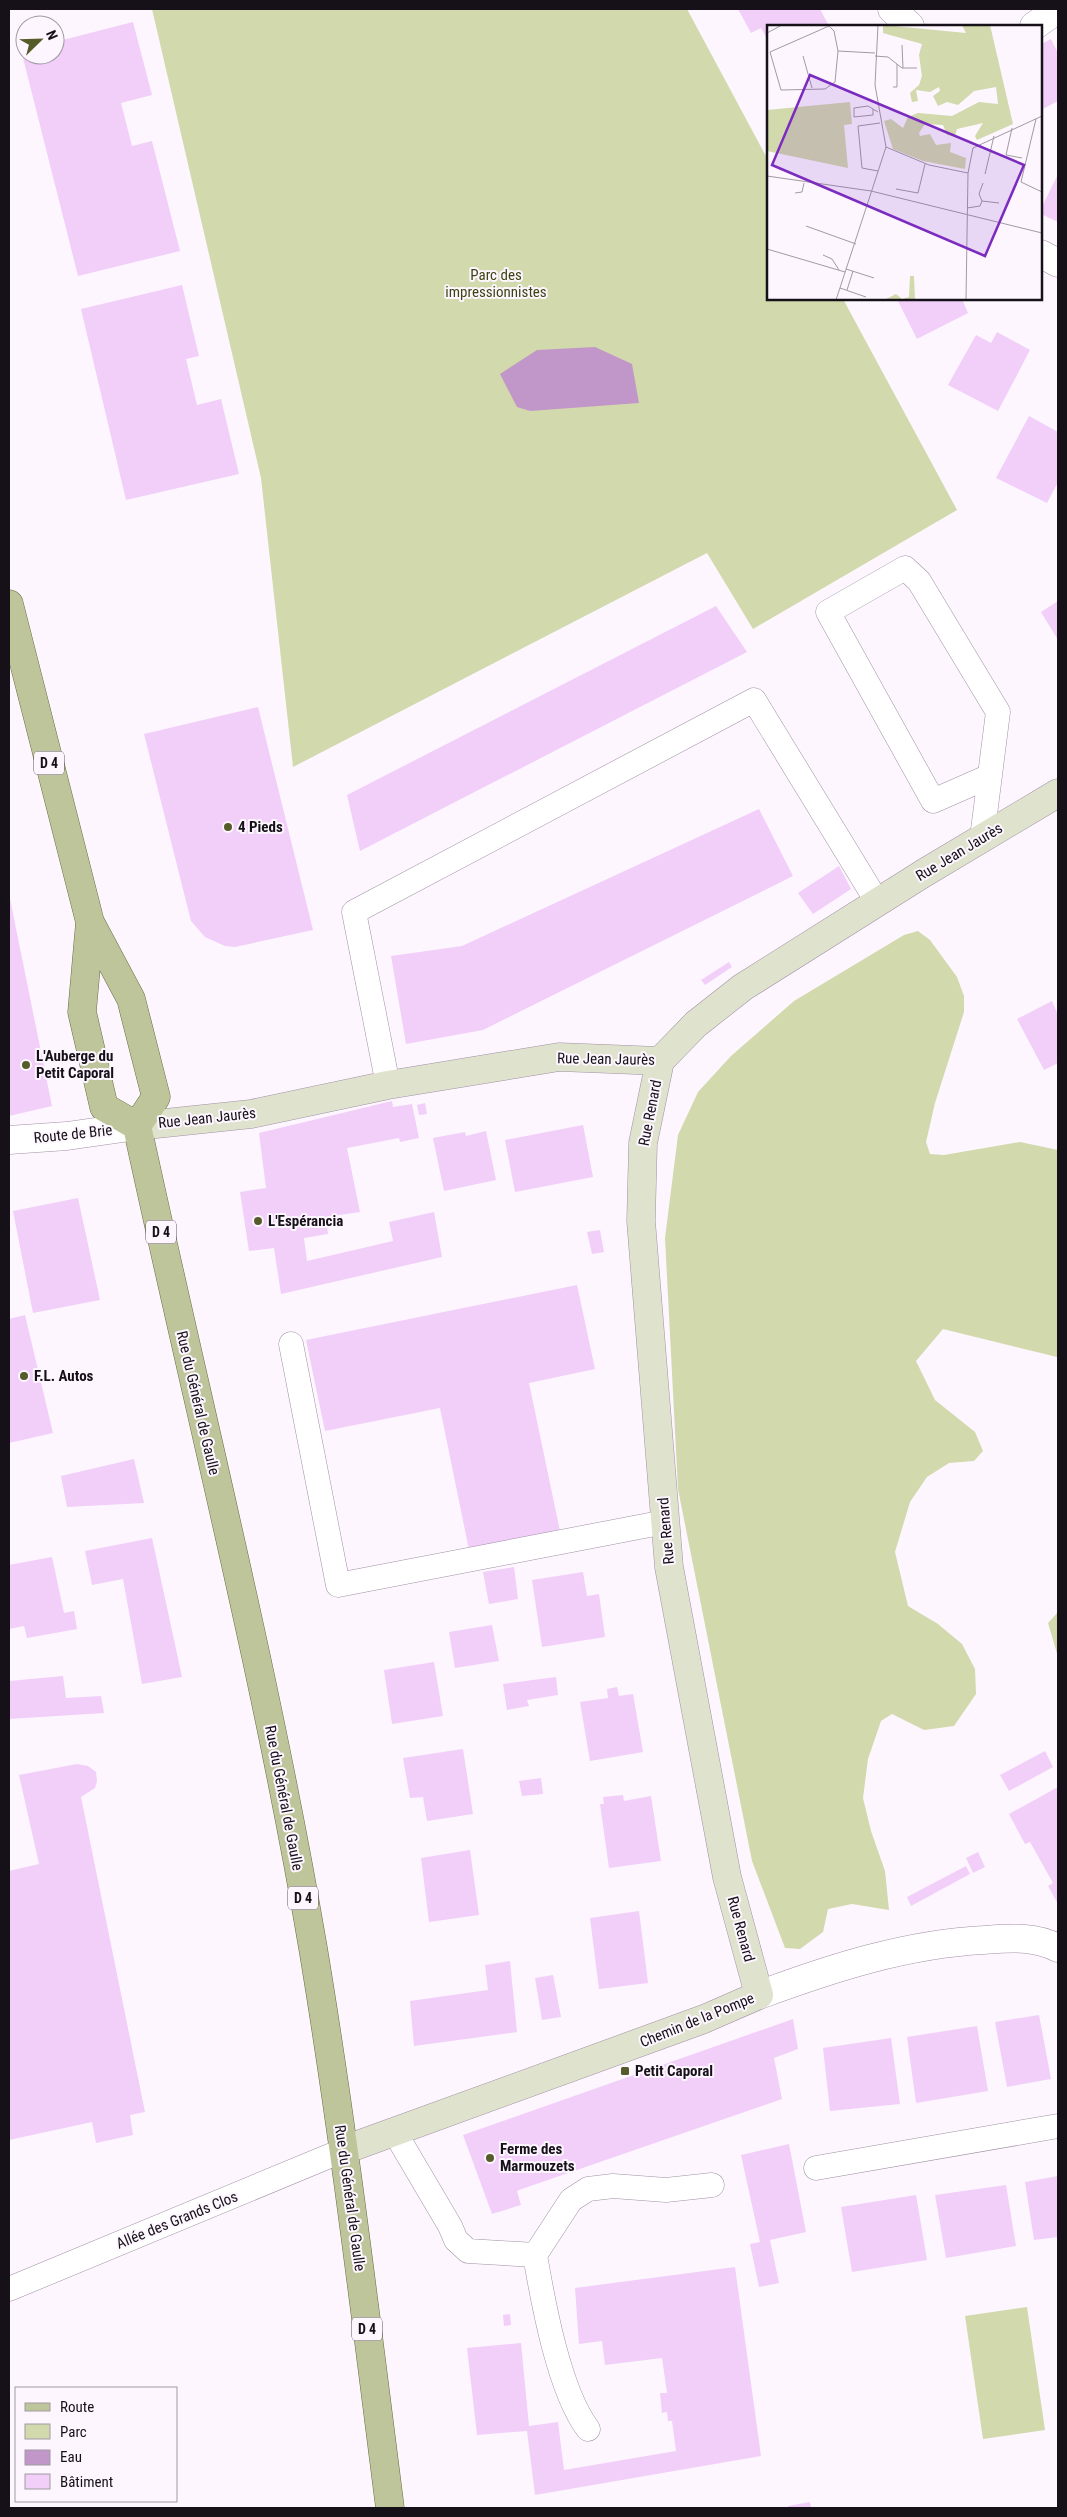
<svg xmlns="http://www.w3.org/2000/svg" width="1067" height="2517" font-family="'Roboto Condensed',sans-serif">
	<rect width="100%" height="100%" fill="#fdf6ff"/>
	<!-- green -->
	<path fill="#d2d9ac" d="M152,9H687L768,160V299H843L957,510L753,629L707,553L293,767L261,478Z
		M918,931L930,940L957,977L964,996V1012L935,1103L926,1142L930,1154L944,1155L1020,1142L1058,1150V1371L1057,1357L943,1329L916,1361L935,1400L975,1432L983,1451L974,1461L949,1463L927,1477L910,1502L895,1552L908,1606L938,1624L962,1644L975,1669L976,1694L954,1726L924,1730L892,1714L881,1721L868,1759L863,1798L871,1831L885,1871L889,1910L852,1904L828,1909L823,1932L800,1949L785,1948L752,1861L678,1489L665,1238L678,1135L698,1092L731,1056L794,1001L904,935Z
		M1058,1612V1657L1048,1623Z
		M1027,2307L1045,2430L983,2439L965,2316Z"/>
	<!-- water -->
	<path fill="#c197c9" d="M595,347L632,364L639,403L530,411L517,407L500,374L537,350Z"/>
	<!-- building -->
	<path fill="#f1cff9" d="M738,9H820L829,26H768V41L761,28L751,33Z
		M133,22L152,95L121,103L132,146L152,141L180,251L78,276L21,50L25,49V55H55V42Z
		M1051,39L1058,53V101L1041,110V44Z
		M1058,174V222L1041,214V209Z
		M182,285L199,356L186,359L197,405L221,399L239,474L126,500L81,309Z
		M897,299H962L968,313L917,339Z
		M997,332L1030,350L998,411L948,385L976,335L991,343Z
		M1029,416L1058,432V482L1047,503L996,478Z
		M1058,601V640L1041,612Z
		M716,606L747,652L360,851L347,795Z
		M258,707L313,930L235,947L225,946L205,937L191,921L144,734Z
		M759,809L793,876L483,1030L406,1044L391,956L462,946Z
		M839,866L851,889L813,914L798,893Z
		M9,894L52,1106L9,1116Z
		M729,962L732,967L705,985L701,980Z
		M1052,1001L1058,1015V1063L1044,1070L1017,1019Z
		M392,1101L393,1107L412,1104L419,1138L400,1142L399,1138L347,1148L360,1212L326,1217L328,1234L304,1238L307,1261L393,1241L389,1222L434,1212L442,1257L281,1294L274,1248L249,1251L240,1192L266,1188L259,1133Z
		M425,1103L427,1114L419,1115L417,1105Z
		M583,1125L593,1177L515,1192L505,1140Z
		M486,1131L496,1180L444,1191L433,1138L465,1132L466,1136Z
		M78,1198L100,1300L33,1313L13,1211Z
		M600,1230L604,1252L592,1254L587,1232Z
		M577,1285L595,1369L529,1383L560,1531L469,1550L440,1408L325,1431L306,1340Z
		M25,1315L53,1433L9,1443V1319Z
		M134,1459L144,1503L67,1507L61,1476Z
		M152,1538L182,1677L142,1684L123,1579L92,1585L85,1551Z
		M52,1557L64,1613L74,1611L77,1629L27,1638L24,1626L9,1629V1565Z
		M514,1567L518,1599L489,1604L483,1572Z
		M583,1572L587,1596L599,1594L605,1637L542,1647L532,1580Z
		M492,1625L499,1661L455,1668L449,1632Z
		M434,1662L443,1716L392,1724L384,1670Z
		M63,1676L66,1698L101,1696L104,1713L9,1719V1681Z
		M556,1677L558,1695L527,1700L529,1706L507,1710L503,1684Z
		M617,1687L619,1696L633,1694L643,1752L590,1761L580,1702L608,1698L607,1689Z
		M463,1749L473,1814L427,1821L423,1797L410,1798L403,1758Z
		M1045,1751L1053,1767L1009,1791L1000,1775Z
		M77,1764L88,1766L96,1772L97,1781L95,1788L81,1797L145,2112L130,2115L133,2135L96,2143L92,2122L9,2140V1871L39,1864L19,1775Z
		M541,1778L543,1794L522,1796L519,1781Z
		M1058,1787V1904L1048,1886L1053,1883L1030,1842L1025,1844L1009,1814Z
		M623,1795L624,1801L651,1796L661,1861L609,1868L600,1804H604L603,1797Z
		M470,1850L479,1915L429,1922L421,1858Z
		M978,1852L985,1867L973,1873L966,1858Z
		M966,1866L970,1874L911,1906L907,1897Z
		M639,1911L648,1983L599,1989L590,1918Z
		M510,1961L517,2032L414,2046L410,2001L488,1990L485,1965Z
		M553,1975L561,2017L542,2020L535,1978Z
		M1039,2015L1051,2079L1007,2087L995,2022Z
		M793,2019L798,2049L774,2058L782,2099L519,2190L517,2191L521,2205L492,2214L463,2135Z
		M977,2026L988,2091L916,2103L907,2037Z
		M891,2038L900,2104L830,2111L823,2048Z
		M789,2144L806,2232L770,2240L779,2283L759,2287L750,2244L760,2242L741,2155Z
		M1058,2176V2237L1034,2240L1025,2182Z
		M1006,2185L1016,2246L946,2258L935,2195Z
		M916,2195L927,2260L852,2272L841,2207Z
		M735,2267L761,2456L535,2495L527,2431L477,2435L467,2348L521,2343L529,2426L558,2422L564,2470L676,2451L672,2421H668L667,2412L662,2413L660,2393H667L662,2358L605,2365L602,2341L579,2344L575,2288Z
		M510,2314L511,2325L504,2326L503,2315Z
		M810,2502L811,2508H788V2506Z"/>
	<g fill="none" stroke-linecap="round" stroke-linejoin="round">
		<defs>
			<path id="lane" d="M982,838L998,712L919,581L905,568L828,612L933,801L990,776
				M388,1085L354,912L754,700L878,903
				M291,1344L338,1585L665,1522
				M394,2131L450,2226L456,2240L468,2251L535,2255C543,2302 559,2391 588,2429
				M816,2168L1058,2126
				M535,2255L571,2200L588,2189L613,2186L666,2190L712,2185
				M9,2289L344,2150"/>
			<path id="street" d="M892,9L910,26
				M1034,26L1058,9
				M1041,254L1058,263
				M9,1140L67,1136L137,1126
				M759,1995C832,1968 906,1944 984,1940C1011,1938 1034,1936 1058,1948"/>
			<path id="secondary" d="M137,1126L251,1114L388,1085L559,1057L660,1061L696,1024L743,987L924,873L1058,793
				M344,2150L704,2019L759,1995L727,1877L669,1567L641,1221L643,1143L660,1061"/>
			<path id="primary" d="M9,604L90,922L131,999L156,1097L137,1126C196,1400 266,1672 313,1948C344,2134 366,2321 390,2508
				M90,922L82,1012L104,1107L137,1126"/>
		</defs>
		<!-- lane casing -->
		<use href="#lane" stroke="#a191a4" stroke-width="25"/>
		<!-- street casing -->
		<use href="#street" stroke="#a191a4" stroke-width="29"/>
		<!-- secondary casing -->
		<use href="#secondary" stroke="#a191a4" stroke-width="29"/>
		<!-- primary casing -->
		<use href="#primary" stroke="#696c42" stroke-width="29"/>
		<!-- lane -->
		<use href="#lane" stroke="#fff" stroke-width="24"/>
		<!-- street -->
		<use href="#street" stroke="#fff" stroke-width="28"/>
		<!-- secondary -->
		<use href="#secondary" stroke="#dfe2cd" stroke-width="28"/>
		<!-- primary -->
		<use href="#primary" stroke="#bfc59b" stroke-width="28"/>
	</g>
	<!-- markers -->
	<g fill="#555b29" stroke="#fdf6ff" stroke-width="2">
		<circle cx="228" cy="827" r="5"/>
		<circle cx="26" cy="1065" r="5"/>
		<circle cx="258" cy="1221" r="5"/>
		<circle cx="24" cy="1376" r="5"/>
		<rect x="620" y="2066" width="10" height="10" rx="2.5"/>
		<circle cx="490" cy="2158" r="5"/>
	</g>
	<g text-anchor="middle" stroke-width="4" stroke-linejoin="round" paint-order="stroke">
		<!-- shield labels -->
		<g fill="#fdf6ff" stroke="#5b555d" stroke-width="1">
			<rect x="34" y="751.5" width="30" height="23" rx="4"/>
			<rect x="146" y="1220.5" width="30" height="23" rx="4"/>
			<rect x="288" y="1886.5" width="30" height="23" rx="4"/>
			<rect x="352" y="2317.5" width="30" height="23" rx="4"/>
		</g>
		<g font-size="14" font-weight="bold" fill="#161018">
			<text x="49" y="768">D 4</text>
			<text x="161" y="1237">D 4</text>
			<text x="303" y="1903">D 4</text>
			<text x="367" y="2334">D 4</text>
		</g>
		<!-- park labels -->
		<g font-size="15" fill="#3e4312" stroke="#fdf6ff">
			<text x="496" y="280">Parc des<tspan x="496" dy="17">impressionnistes</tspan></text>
		</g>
		<!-- poi labels -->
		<g font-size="15" font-weight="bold" fill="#161018" stroke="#fdf6ff" text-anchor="start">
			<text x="238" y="832">4 Pieds</text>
			<text x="36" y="1061">L'Auberge du<tspan x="36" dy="17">Petit Caporal</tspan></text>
			<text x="268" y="1226">L'Espérancia</text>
			<text x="34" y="1381">F.L. Autos</text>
			<text x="635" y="2076">Petit Caporal</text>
			<text x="500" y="2154">Ferme des<tspan x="500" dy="17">Marmouzets</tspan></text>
		</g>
		<!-- street labels -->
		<g font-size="15" fill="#161018" stroke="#fdf6ff">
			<text transform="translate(959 852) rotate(-31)" y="5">Rue Jean Jaurès</text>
			<text transform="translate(606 1059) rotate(1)" y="5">Rue Jean Jaurès</text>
			<text transform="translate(650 1113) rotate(-79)" y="5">Rue Renard</text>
			<text transform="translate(207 1118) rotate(-6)" y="5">Rue Jean Jaurès</text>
			<text transform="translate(73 1134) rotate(-6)" y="5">Route de Brie</text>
			<text transform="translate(198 1403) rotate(77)" y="5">Rue du Général de Gaulle</text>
			<text transform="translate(666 1531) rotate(-95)" y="5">Rue Renard</text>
			<text transform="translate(284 1798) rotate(79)" y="5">Rue du Général de Gaulle</text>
			<text transform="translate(741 1929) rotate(75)" y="5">Rue Renard</text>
			<text transform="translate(697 2020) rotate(-22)" y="5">Chemin de la Pompe</text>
			<text transform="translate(350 2198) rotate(82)" y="5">Rue du Général de Gaulle</text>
			<text transform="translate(177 2220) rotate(-22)" y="5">Allée des Grands Clos</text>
		</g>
	</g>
	<!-- overview -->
	<g transform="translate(767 25)">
		<rect width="275" height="275" fill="#fdf6ff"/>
		<path d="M116,0L199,8L195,0H223L246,99L210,115L208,111L216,98L190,104L188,111L180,110L176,100L158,99L152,108L153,111L163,109L169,120L184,118L183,127L199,133L198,144L156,136L126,124L117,96L124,94L136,103L141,92L151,88L185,91L212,77L231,79L229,62L207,66L191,80L180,77L171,81L166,71L173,66L172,62L163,67L149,65L151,76L145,77L143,68L152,60L155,51L152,30L155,19L116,8ZM83,77L85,99L77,100L81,143L0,126V85ZM143,251H147L148,275H117L129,269L135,274L142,272Z" fill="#d2d9ac"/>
		<path fill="none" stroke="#a19aa3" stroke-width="1" d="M62,1L67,6L71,26L68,57L58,64L14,65L3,27ZM0,8L15,0M135,20L136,43M71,26L108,28M36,31L45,63M108,31L121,32L135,43H150M126,62H130V39M106,84V90L87,92V83L101,81L111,87M269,94L254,157L275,167M245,103L239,130L255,133M119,122L162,140L201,148M111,146L95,143L91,101L113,98M218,149L227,111M0,151L104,166L275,208M129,164L151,168L158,139M28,168L35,167L37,158M215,176L212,169L216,158M200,183L213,181L215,176L232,178M39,201L89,219M0,224L78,247M56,230L65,234L72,245M79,244L107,253M73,263L99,272M80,265L86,246M69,275L119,122L108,60L111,0M199,275L201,148L206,123L275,91"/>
		<path fill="#7b2cbf" fill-opacity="0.15" stroke="#7b2cbf" stroke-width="2.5" d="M43,50L257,140L218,231L5,140Z"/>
		<rect width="275" height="275" fill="none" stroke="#161018" stroke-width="2.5"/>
	</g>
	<!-- border -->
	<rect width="1067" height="2517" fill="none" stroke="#161018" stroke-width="20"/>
	<!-- legend -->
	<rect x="15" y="2387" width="162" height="115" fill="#fdf6ff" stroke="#a19aa3"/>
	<rect x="25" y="2403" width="25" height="8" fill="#bfc59b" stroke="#a19aa3"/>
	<text x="60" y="2412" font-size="15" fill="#161018">Route</text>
	<rect x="25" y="2424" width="25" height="15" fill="#d2d9ac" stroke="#a19aa3"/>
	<text x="60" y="2437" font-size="15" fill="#161018">Parc</text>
	<rect x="25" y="2450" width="25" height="15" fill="#c197c9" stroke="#a19aa3"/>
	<text x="60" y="2462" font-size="15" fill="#161018">Eau</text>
	<rect x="25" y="2474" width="25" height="15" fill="#f1cff9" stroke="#a19aa3"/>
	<text x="60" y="2487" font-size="15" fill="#161018">Bâtiment</text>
	<!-- north arrow -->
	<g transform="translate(40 40) rotate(67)"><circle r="24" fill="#fdf6ff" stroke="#a19aa3"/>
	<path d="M0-4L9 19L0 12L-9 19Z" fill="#555b29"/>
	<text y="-8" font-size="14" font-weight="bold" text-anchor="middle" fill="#161018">N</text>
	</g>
</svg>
